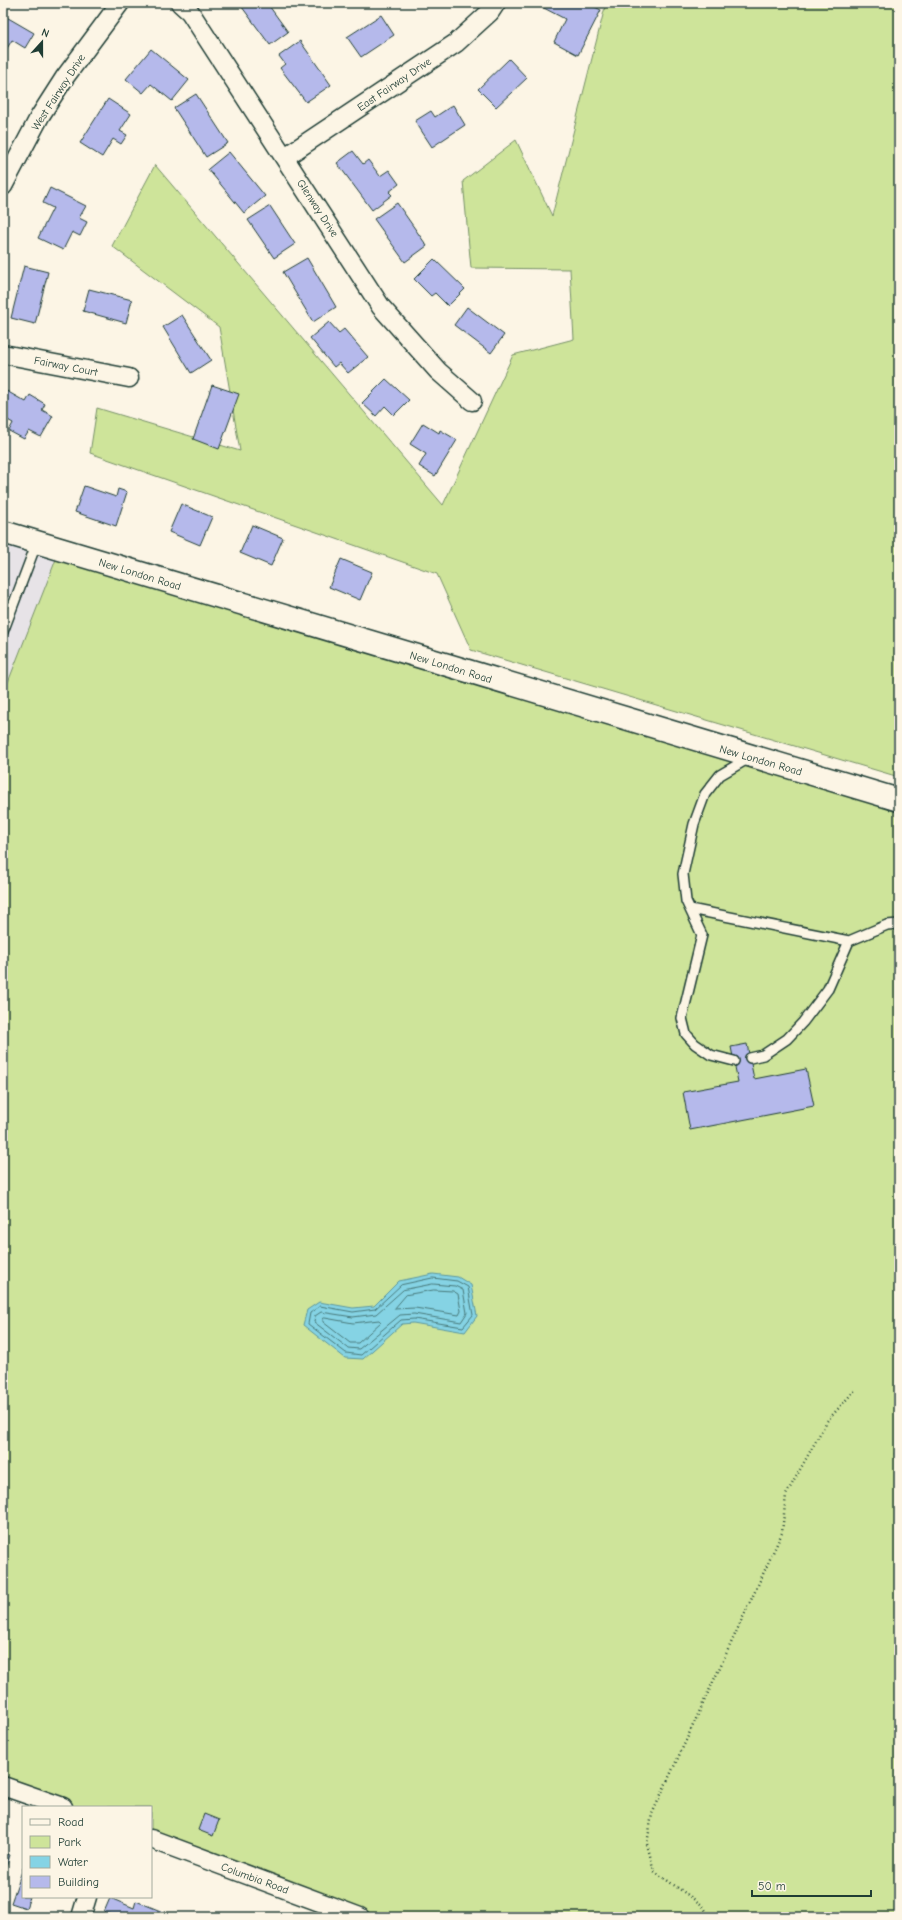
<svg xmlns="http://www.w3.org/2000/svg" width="902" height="1920" font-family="'Comic Neue',sans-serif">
	<rect width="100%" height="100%" fill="#fcf5e5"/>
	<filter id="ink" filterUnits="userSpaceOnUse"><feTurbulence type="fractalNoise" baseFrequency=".025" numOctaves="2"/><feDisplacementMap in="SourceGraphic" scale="8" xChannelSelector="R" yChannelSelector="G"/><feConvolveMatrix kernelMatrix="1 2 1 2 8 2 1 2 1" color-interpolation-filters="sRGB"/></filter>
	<g filter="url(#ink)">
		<!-- built -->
		<path fill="#e7e3e7" d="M3,532L60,549L3,695Z"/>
		<!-- green -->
		<path fill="#cee49a" stroke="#769067" d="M606,3H899V777L471,650L437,574L90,453L97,408L240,451L219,327L112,246L155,165L443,505L513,355L574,339L570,269L471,268L463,181L516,140L552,216Z
			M60,549L899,800V1917H360L151,1839V1807H63L3,1786V695Z"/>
		<!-- water -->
		<path fill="#85d3e4" stroke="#5c979e" d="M433,1274L458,1277L471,1285L477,1316L465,1332L413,1323L402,1324L363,1359L345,1358L303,1325L307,1310L319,1302L353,1308L374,1306L399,1281Z"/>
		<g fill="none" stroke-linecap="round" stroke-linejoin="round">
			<!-- shore -->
			<path stroke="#48797a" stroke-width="1" d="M433,1278L457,1281L468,1287L473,1315L463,1327L414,1319L401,1320L361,1355L346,1353L308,1324L310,1313L320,1306L353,1312L375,1309L401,1285Z
				M433,1284L455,1286L463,1290L467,1313L461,1322L414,1314L400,1315L359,1349L348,1348L314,1322L315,1316L321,1312L353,1317L376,1314L403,1290Z
				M434,1290L453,1291L458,1294L461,1311L459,1315L415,1308L394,1309L406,1295Z
				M325,1318L353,1323L379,1320L381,1322L358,1343H350L323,1322V1319Z"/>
		</g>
		<!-- building -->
		<path fill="#b5b9eb" stroke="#1f3d34" d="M239,3H267L288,32L270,45Z
			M544,3H587L601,10L578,55L554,42L565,19L542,7Z
			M3,15L34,33L25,48L12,40L3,55Z
			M381,15L394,35L361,57L347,37Z
			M300,41L331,85L306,102L280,68L285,64L279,56Z
			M151,49L189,80L172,101L151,84L143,93L126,79Z
			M509,59L527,78L496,107L478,89Z
			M196,94L228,143L206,157L174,108Z
			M108,99L131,114L120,131L127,135L121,144L113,139L102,157L80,143Z
			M453,105L465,125L432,147L415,121L431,111L435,117Z
			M353,151L363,164L368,160L380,176L389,170L399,184L389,192L392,195L372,210L337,163Z
			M229,152L265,196L244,213L208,169Z
			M50,188L86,206L79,218L87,222L80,236L72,232L63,250L38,238L53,208L43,203Z
			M397,203L427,246L405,262L374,219Z
			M270,206L295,244L274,258L248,220Z
			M307,258L336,307L313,322L283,272Z
			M434,259L465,289L448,306L435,293L431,296L414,279Z
			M24,266L48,272L35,324L11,318Z
			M89,289L132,300L126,323L83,311Z
			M467,307L504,335L491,353L454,325Z
			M182,315L211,360L191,373L163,327Z
			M329,322L339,333L344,329L368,357L348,373L339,363L334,367L310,338Z
			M386,379L409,400L394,415L385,406L376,416L362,403Z
			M212,385L239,394L219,449L193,439Z
			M3,389L26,402L30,395L45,404L42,410L53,416L41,437L29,431L24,439L9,431L13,423L6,419L3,424Z
			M423,423L439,433L440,430L457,440L435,476L419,466L426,454L410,444Z
			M84,486L116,497L118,489L127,492L116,526L75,512Z
			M181,504L212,517L200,545L169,532Z
			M252,525L283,538L271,566L240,553Z
			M341,559L372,572L360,600L329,587Z
			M747,1044L754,1079L806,1069L814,1106L690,1130L683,1092L738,1082L731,1047Z
			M204,1814L219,1820L213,1836L198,1830Z
			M3,1852L10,1855L4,1874H3Z
			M23,1868V1897H30L26,1908L11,1903Z
			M110,1898L134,1908L136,1901L168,1914L167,1917H118L104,1912Z"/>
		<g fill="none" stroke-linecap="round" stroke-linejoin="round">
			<defs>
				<path id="service" d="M3,632L37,542
					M690,909L849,941
					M750,1058L763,1055L787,1039L803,1022L828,989L849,941L887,925L899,924
					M734,1061L711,1055L695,1044L686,1034L682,1018L702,935L686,901L683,874L694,824L705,794L720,775L749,758"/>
				<path id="minor" d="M180,3L190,12L381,307L438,371L472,401
					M285,157L456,43L490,12L496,3
					M3,186L40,116L65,77L120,3
					M3,354L129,378
					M3,1786L63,1807
					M151,1839L360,1917
					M81,1917L87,1897"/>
				<path id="tertiary" d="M3,532L899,800"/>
			</defs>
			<!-- service casing -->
			<use href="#service" stroke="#1f3d34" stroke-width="12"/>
			<!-- minor casing -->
			<use href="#minor" stroke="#1f3d34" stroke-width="21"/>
			<!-- tertiary casing -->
			<use href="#tertiary" stroke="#1f3d34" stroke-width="25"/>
			<!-- path -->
			<path stroke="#1f3d34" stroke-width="2.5" stroke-dasharray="1 3" stroke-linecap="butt" d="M899,1438L895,1455L899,1468
				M710,1917L702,1905L654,1871L647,1844L652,1814L782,1533L786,1495L827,1421L855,1390"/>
			<!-- service -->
			<use href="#service" stroke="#fcf5e5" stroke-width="9"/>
			<!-- minor -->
			<use href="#minor" stroke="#fcf5e5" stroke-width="18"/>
			<!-- tertiary -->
			<use href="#tertiary" stroke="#fcf5e5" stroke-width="22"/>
		</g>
	</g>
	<g text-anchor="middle" stroke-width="4" stroke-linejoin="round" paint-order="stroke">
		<!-- street labels -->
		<g font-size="11" fill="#1f3d34" stroke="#fcf5e5">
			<text transform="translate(394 84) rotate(-34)" y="4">East Fairway Drive</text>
			<text transform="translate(58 92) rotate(-57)" y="4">West Fairway Drive</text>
			<text transform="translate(318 208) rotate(57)" y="4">Glenway Drive</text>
			<text transform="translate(66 366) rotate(11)" y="4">Fairway Court</text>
			<text transform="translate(140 574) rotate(17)" y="4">New London Road</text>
			<text transform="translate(451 667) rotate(17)" y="4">New London Road</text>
			<text transform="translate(761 760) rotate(16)" y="4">New London Road</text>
			<text transform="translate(255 1878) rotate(20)" y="4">Columbia Road</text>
		</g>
	</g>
	<!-- margin -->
	<rect width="902" height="1920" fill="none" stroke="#fcf5e5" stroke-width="16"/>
	<rect x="8" y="8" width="886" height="1904" fill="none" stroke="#1f3d34" stroke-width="1.5" filter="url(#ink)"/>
	<!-- legend -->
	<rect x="22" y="1806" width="130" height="92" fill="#fcf5e5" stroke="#a4ab9e"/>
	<rect x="30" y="1819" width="20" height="6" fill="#fcf5e5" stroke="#a4ab9e"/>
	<text x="58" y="1826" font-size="12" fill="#1f3d34">Road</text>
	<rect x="30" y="1836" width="20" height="12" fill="#cee49a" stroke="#a4ab9e"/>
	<text x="58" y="1846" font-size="12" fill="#1f3d34">Park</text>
	<rect x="30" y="1856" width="20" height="12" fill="#85d3e4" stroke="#a4ab9e"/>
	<text x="58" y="1866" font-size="12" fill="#1f3d34">Water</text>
	<rect x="30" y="1876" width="20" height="12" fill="#b5b9eb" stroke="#a4ab9e"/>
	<text x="58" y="1886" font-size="12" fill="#1f3d34">Building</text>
	<!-- north arrow -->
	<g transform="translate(42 42) rotate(21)" stroke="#fcf5e5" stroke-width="3" paint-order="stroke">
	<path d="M0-3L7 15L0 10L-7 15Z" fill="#1f3d34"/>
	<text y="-6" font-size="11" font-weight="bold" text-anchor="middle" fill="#1f3d34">N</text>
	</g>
	<!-- scale -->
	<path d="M752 1890v6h119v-6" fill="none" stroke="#1f3d34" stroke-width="2"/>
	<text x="758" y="1890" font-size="12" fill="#1f3d34" stroke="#fcf5e5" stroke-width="3" paint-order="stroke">50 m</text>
</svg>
